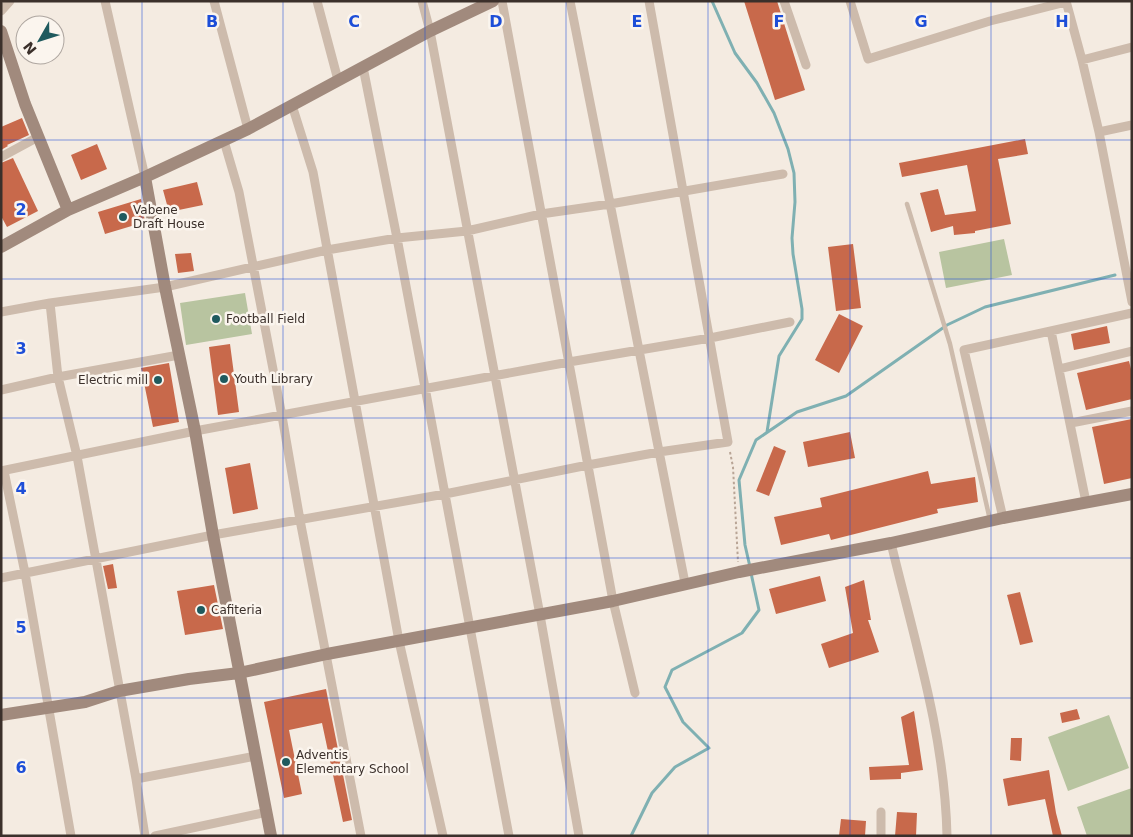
<svg xmlns="http://www.w3.org/2000/svg" width="1133" height="837" font-family="'DejaVu Sans',sans-serif">
	<rect width="100%" height="100%" fill="#f4ebe1"/>
	<!-- green -->
	<path fill="#b8c4a0" d="M1004,239L1012,275L946,288L939,252Z
		M245,293L252,334L186,345L180,303Z
		M1109,715L1129,768L1068,791L1048,737Z
		M1132,788V836H1087L1077,807Z"/>
	<g fill="none" stroke-linecap="round" stroke-linejoin="round">
		<!-- stream -->
		<path stroke="#7fb0b2" stroke-width="3" d="M712,1L735,53L757,83L774,113L788,149L794,173L795,202L792,238L793,254L802,309V319L779,356L767,432
			M750,567L745,545L739,480L756,440L797,412L846,396L947,325L985,307L1115,275
			M631,836L652,793L675,767L709,748L683,722L665,687L672,670L742,633L759,610L751,573"/>
	</g>
	<!-- building -->
	<path fill="#c8694b" d="M744,1H777L805,90L775,100Z
		M22,118L29,135L7,145L8,146L1,150V127Z
		M1025,139L1028,154L998,159L1011,224L975,231V233L954,235L953,226L931,232L920,193L938,189L945,215L976,211L967,165L902,177L899,163Z
		M97,144L107,169L81,180L71,155Z
		M13,158L38,211L7,227L1,216V163Z
		M197,182L203,205L169,212L163,190Z
		M141,199L145,222L105,234L98,212Z
		M853,244L861,308L836,311L828,247Z
		M191,253L194,271L178,273L175,254Z
		M839,314L863,326L839,373L815,360Z
		M1107,326L1110,343L1074,350L1071,334Z
		M230,344L239,412L218,415L209,347Z
		M1129,361L1132,373V399L1086,410L1077,373Z
		M169,363L179,422L153,427L141,368Z
		M1132,419V478L1104,484L1092,427Z
		M850,432L855,458L808,467L803,442Z
		M774,446L786,451L769,496L756,491Z
		M250,463L258,509L233,514L225,468Z
		M928,471L931,484L975,477L978,502L937,509L938,513L831,540L829,534L781,545L774,517L822,507L820,498Z
		M113,564L117,588L108,589L103,566Z
		M820,576L826,601L776,614L769,589Z
		M864,580L871,620H868L879,652L829,668L821,644L853,633L845,587Z
		M214,585L223,629L185,635L177,591Z
		M1020,592L1033,642L1020,645L1007,595Z
		M326,689L352,820L343,822L322,723L289,730L302,794L284,798L264,702Z
		M1077,709L1080,719L1062,723L1060,713Z
		M914,711L923,770L901,773V779L870,780L869,767L909,765L901,717Z
		M1011,738H1022L1021,761L1010,760Z
		M1049,770L1056,813L1062,836H1053L1045,799L1008,806L1003,779Z
		M897,812L917,813L916,836H895Z
		M841,819L866,821L865,836H839Z"/>
	<g fill="none" stroke-linecap="round" stroke-linejoin="round">
		<!-- path -->
		<path stroke="#b9a596" stroke-width="2" stroke-dasharray="2.5 2.5" stroke-linecap="butt" d="M730,452L733,467L738,562"/>
		<!-- lane -->
		<path stroke="#cdbbac" stroke-width="4.5" d="M907,204L950,344L990,520"/>
		<!-- street -->
		<path stroke="#cdbbac" stroke-width="9" d="M105,1L145,177
			M214,1L248,129
			M317,1L338,80
			M422,1L430,31L540,615L579,836
			M502,1L613,601L635,693
			M570,1L685,583
			M784,1L806,65
			M850,1L868,59L990,21L1066,2
			M1066,1L1082,60L1099,132L1132,302
			M1,11L10,1
			M1082,60L1132,47
			M363,67L397,238L509,836
			M292,105L313,172L399,641L443,836
			M1099,132L1132,125
			M224,141L239,192L282,416L300,520L361,836
			M1,157L38,137
			M50,303L58,377L77,456L136,779L145,836
			M1,312L50,303L165,287L327,250L397,238L467,231L541,214L610,204L783,174
			M1051,331L1086,502
			M1059,369L1132,351
			M1,390L58,377L179,355
			M1071,423L1132,411
			M1,471L195,431L569,362L710,338L790,322
			M4,471L25,573L71,836
			M1003,518L964,350L1132,313
			M891,543C914,639 945,736 947,836
			M1,578L213,535L445,494L588,465L659,452L728,442L649,1
			M136,779L256,756
			M155,836L267,812
			M881,836V812"/>
		<!-- secondary -->
		<path stroke="#a18a7d" stroke-width="12" d="M1,31L25,104L68,210
			M145,177L165,287L195,431L213,535L271,836
			M1,247L68,210L145,177L248,129L430,31L493,1
			M1,715L85,702L119,691L189,679L239,673L327,654L613,601L739,572L891,543L1003,518L1132,494"/>
	</g>
	<!-- grid -->
	<path fill="none" stroke="#1d4ed8" stroke-width="1" stroke-opacity="0.55" d="M142,1V836M283,1V836M425,1V836M566,1V836M708,1V836M850,1V836M991,1V836M1,140H1132M1,279H1132M1,418H1132M1,558H1132M1,698H1132"/>
	<!-- markers -->
	<g fill="#1f5a5e" stroke="#fbf5ee" stroke-width="2">
		<circle cx="123" cy="217" r="5"/>
		<circle cx="216" cy="319" r="5"/>
		<circle cx="224" cy="379" r="5"/>
		<circle cx="158" cy="380" r="5"/>
		<circle cx="201" cy="610" r="5"/>
		<circle cx="286" cy="762" r="5"/>
	</g>
	<g text-anchor="middle" stroke-width="5" stroke-linejoin="round" paint-order="stroke">
		<!-- poi labels -->
		<g font-size="12" fill="#3b302b" stroke="#fbf5ee" text-anchor="start">
			<text x="133" y="214">Vabene<tspan x="133" dy="14">Draft House</tspan></text>
			<text x="226" y="323">Football Field</text>
			<text x="234" y="383">Youth Library</text>
			<text x="148" y="384" text-anchor="end">Electric mill</text>
			<text x="211" y="614">Cafiteria</text>
			<text x="296" y="759">Adventis<tspan x="296" dy="14">Elementary School</tspan></text>
		</g>
	</g>
	<g font-size="16" text-anchor="middle" font-weight="bold" fill="#1d4ed8" stroke="#fbf5ee" stroke-width="5" stroke-linejoin="round" paint-order="stroke">
		<text x="212" y="27">B</text>
		<text x="354" y="27">C</text>
		<text x="496" y="27">D</text>
		<text x="637" y="27">E</text>
		<text x="779" y="27">F</text>
		<text x="921" y="27">G</text>
		<text x="1062" y="27">H</text>
		<text x="21" y="215">2</text>
		<text x="21" y="354">3</text>
		<text x="21" y="494">4</text>
		<text x="21" y="633">5</text>
		<text x="21" y="773">6</text>
	</g>
	<!-- border -->
	<rect width="1133" height="837" fill="none" stroke="#3b302b" stroke-width="5"/>
	<!-- north arrow -->
	<g transform="translate(40 40) rotate(231)"><circle r="24" fill="#fbf5ee" stroke="#aea6a0"/>
	<path d="M0-4L9 19L0 12L-9 19Z" fill="#1f5a5e"/>
	<text y="-8" font-size="14" font-weight="bold" text-anchor="middle" fill="#3b302b">N</text>
	</g>
</svg>
